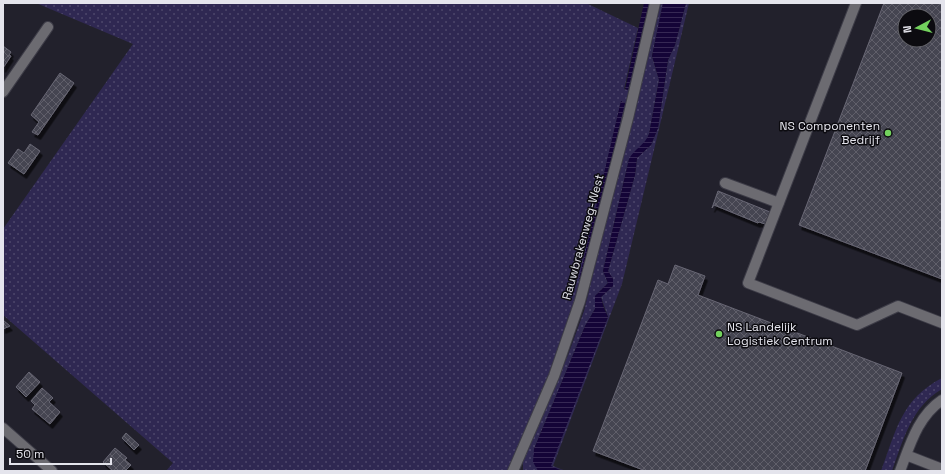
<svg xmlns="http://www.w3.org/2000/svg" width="945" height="474" font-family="'Space Grotesk',sans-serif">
	<defs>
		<pattern id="grass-dots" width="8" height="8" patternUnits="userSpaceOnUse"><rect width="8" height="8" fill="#2f2852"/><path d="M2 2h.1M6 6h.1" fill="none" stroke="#4d476b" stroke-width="1.8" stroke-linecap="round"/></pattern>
		<pattern id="water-rules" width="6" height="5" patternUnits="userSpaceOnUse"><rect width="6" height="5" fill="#140437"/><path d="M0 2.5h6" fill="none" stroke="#362854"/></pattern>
		<pattern id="building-cross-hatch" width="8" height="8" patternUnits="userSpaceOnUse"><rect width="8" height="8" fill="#454451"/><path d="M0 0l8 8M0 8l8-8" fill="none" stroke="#605f6a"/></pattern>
		<filter id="shadow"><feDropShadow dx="2.5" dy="4.5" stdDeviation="0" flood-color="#0009"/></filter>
	</defs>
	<rect width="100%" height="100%" fill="#22212c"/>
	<!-- grass -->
	<path fill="url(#grass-dots)" fill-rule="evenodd" d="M36,3H586L638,28L624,89L628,90L649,3H651L573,320L510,471H166L173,463L3,315V229L133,44ZM621,101L625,103L589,251L580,279Z
		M659,3H663L652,56L659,80L649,134L646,141L629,159L603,271L608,283L595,296V309L585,326L534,449L538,471H523V459L568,355L584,311Z
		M686,3H689L622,284L553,466L566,471L550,467L608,317L601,297L613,286V279L608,271L635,175L637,158L651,145L658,128L668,60L675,45Z
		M942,378V389C912,406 903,440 892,471H881C896,431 901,399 942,378Z"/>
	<!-- water -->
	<path fill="url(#water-rules)" d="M644,3H649L628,90L625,89Z
		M663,3H686L675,45L668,60L658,128L651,145L637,158L635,175L608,271L613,279V286L601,297L604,308L608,317L551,466L562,471H538L533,462L534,449L585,326L595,309V296L608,283L603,271L629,159C634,149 645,145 649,134L659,80L652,56Z
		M621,101L625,103L589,251L580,279H579Z"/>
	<!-- building -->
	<path fill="url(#building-cross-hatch)" stroke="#686774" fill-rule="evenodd" filter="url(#shadow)" d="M884,3H942V279L799,225ZM905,16H929V40H905Z
		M3,46L11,52L9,55L11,56L3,68Z
		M60,73L74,83L38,135L32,132L39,122L31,115Z
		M30,144L40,151L24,174L8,163L18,149L24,153Z
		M718,191L770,212L765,224L759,222L758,223L714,205L712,208Z
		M675,265L705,276L698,295L902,373L865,471H646L593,451L658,280L668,284Z
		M3,320L10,326L3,329Z
		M29,372L40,382L26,397L16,387Z
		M42,388L53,398L49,402L60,412L50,424L32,409L35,405L31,401Z
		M126,433L139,445L134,450L122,438Z
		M115,448L127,458L125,460L131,465L125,471H113L103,462Z"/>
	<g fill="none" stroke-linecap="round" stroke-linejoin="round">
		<defs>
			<path id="minor" d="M856,3L748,283L857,325L898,306L942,323
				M3,92L48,27
				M725,183L779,203
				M3,428L52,471
				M906,455L942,469
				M513,471L554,376L580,301L628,118L655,3
				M900,471C910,445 918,416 942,400"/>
		</defs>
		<!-- minor casing -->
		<use href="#minor" stroke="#3d3c47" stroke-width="12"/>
		<!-- minor -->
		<use href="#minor" stroke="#6c6b71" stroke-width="10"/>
	</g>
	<!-- markers -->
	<g fill="#73d25d" stroke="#0c0b10" stroke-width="1.5">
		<circle cx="888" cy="133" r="4"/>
		<circle cx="719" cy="334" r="4"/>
	</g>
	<g text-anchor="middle" stroke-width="3" stroke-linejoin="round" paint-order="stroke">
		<!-- poi labels -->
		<g font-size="12" fill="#e4e4ec" stroke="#0c0b10" text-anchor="end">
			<text x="880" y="130">NS Componenten<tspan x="880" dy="14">Bedrijf</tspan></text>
			<text x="727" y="331" text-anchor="start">NS Landelijk<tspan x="727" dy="14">Logistiek Centrum</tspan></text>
		</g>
		<!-- street labels -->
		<g font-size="12" fill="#e4e4ec" stroke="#0c0b10">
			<text transform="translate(583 237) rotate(-75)" y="4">Rauwbrakenweg-West</text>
		</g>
	</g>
	<!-- border -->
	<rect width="945" height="474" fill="none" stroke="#e4e4ec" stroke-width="8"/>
	<!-- north arrow -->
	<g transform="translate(917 28) rotate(263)"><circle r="19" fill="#0c0b10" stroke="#626268"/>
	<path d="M0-3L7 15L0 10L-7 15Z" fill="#73d25d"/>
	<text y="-6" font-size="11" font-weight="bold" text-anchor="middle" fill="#e4e4ec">N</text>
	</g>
	<!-- scale -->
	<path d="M10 458v6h101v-6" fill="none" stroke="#e4e4ec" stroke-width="2"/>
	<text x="16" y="458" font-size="12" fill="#e4e4ec" stroke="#0c0b10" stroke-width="3" paint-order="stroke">50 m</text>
</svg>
